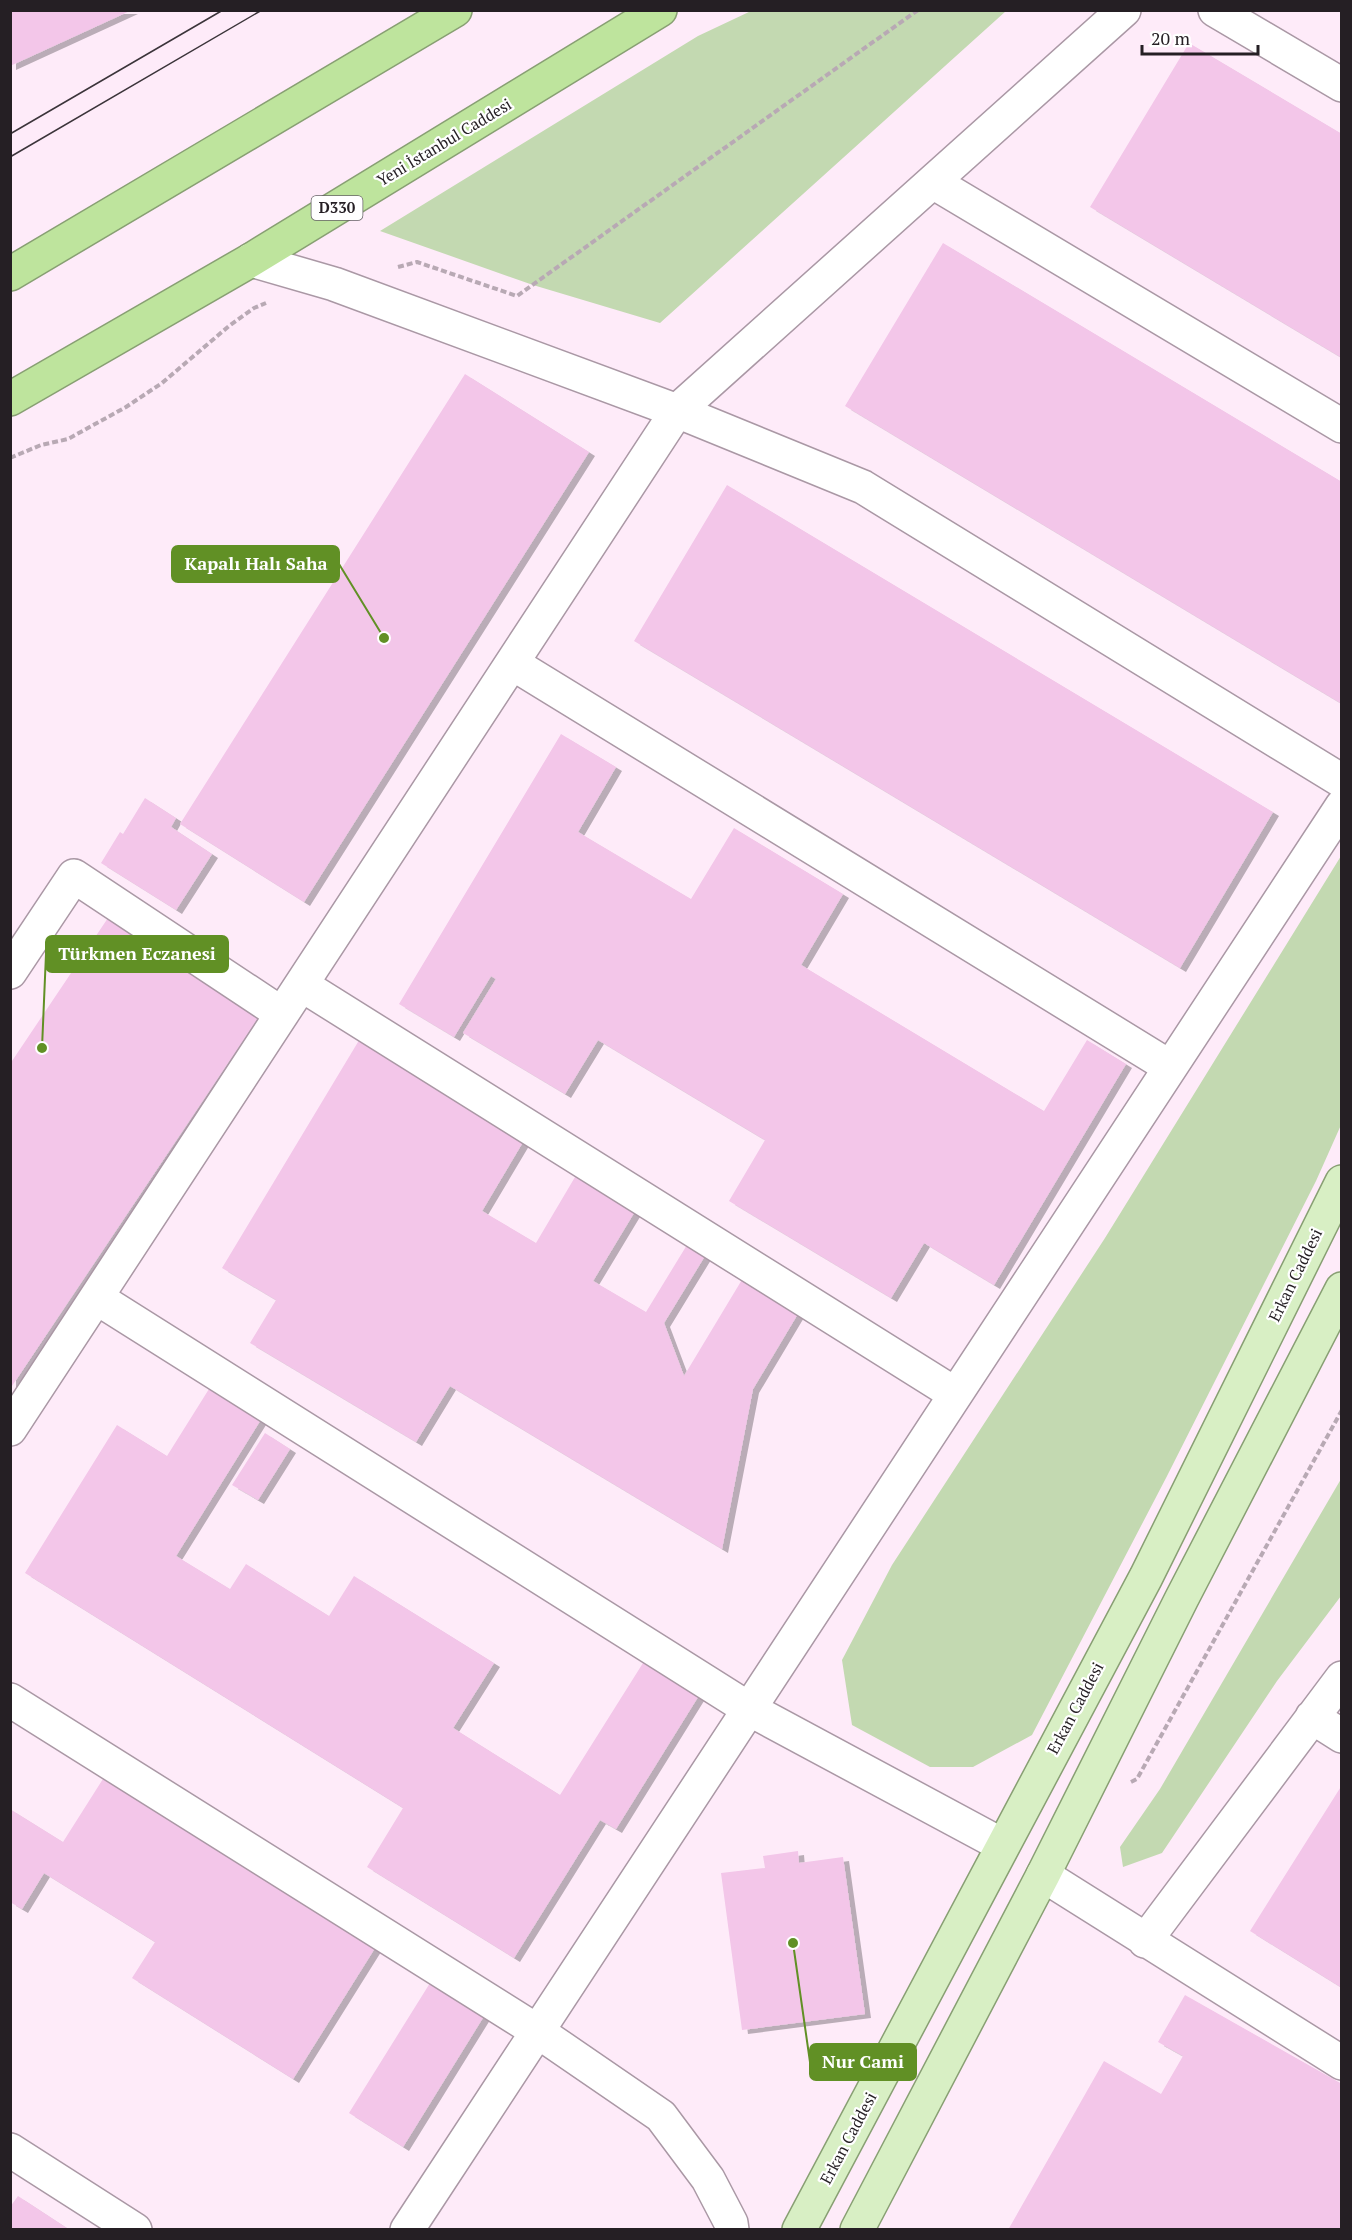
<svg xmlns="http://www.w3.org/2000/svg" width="1352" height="2240" font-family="'PT Serif',serif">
	<defs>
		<filter id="shadow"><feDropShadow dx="6" dy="4" stdDeviation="0" flood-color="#0004"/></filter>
	</defs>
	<rect width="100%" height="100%" fill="#feebf9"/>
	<!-- green -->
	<path fill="#c3d9b1" d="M751,11H1006L660,323L533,285L380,231L698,36Z
		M1341,856V1125L1316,1181L1166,1478L1032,1735L973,1767H930L852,1725L842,1660L892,1565L1105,1238Z
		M1341,1479V1596L1277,1681L1162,1853L1123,1867L1120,1847L1160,1789Z"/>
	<!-- building -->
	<path fill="#f3c6e9" filter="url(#shadow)" d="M10,10H132L10,66Z
		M1189,43L1342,134V358L1090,207Z
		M943,243L1342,482V704L845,406Z
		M465,374L589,452L304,902L180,824Z
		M727,485L1273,812L1180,968L634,641Z
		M561,734L616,767L578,832L691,899L734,828L843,894L801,965L1044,1111L1087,1040L1126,1064L994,1285L924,1243L891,1298L729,1201L765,1140L598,1040L565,1094L463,1033L496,979L491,976L454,1037L399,1004Z
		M145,798L176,818L171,827L212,854L176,910L101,863L120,832L123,834Z
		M114,909L264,1009L10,1389V1064Z
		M361,1037L526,1137L482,1211L536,1243L578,1172L637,1208L593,1281L646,1312L690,1240L708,1251L664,1323L684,1376L746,1273L802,1307L753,1389L722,1549L450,1386L416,1442L250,1343L276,1300L222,1268Z
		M209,1389L260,1421L176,1556L230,1589L246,1564L329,1616L354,1576L494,1663L453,1728L560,1795L643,1663L698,1697L616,1829L600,1820L514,1958L367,1867L403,1808L25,1573L117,1425L167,1456Z
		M265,1433L290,1449L258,1500L232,1485Z
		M108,1771L380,1940L293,2079L132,1978L155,1942L44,1873L22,1909L10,1902V1809L63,1842Z
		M1342,1785V1988L1250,1931Z
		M798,1851L799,1863L843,1857L865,2014L742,2030L721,1873L765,1868L763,1856Z
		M435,1975L489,2008L403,2147L349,2113Z
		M1185,1995L1342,2084V2230H1008L1104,2061L1161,2094L1183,2056L1158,2042Z
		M18,2196L70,2230H10V2207Z"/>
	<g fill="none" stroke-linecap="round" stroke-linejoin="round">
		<defs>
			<path id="minor" d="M1215,10L1342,85
				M933,182L1342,426
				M251,260L334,284L677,411L863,487L1342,781
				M512,663L1170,1067
				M10,972L74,876L282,1014
				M302,985L955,1394
				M97,1298L749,1709L1002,1845
				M10,1429L677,411L1124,10
				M10,1700L537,2031L661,2116L708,2179L731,2223L732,2230
				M1312,1717L1342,1736
				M1043,1875L1342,2063
				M1145,1941L1342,1678
				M10,2150L135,2230
				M407,2230L1342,806"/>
			<path id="major" d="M799,2230L1146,1577L1342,1182
				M857,2230L1043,1875L1182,1598L1342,1289"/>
			<path id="highway" d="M10,274L455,10
				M10,399L251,260L660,10"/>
		</defs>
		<!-- minor casing -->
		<use href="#minor" stroke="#aa98a5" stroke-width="36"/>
		<!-- major casing -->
		<use href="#major" stroke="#889f73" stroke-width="36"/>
		<!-- highway casing -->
		<use href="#highway" stroke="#889f73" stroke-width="36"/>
		<!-- path -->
		<path stroke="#b8a9b4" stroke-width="4" stroke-dasharray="6 3" stroke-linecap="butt" d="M398,267L417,262L517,296L918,10
			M10,458L41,445L68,439L126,407L162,383L229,326L254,308L266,303
			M1131,1782L1137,1779L1342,1410"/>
		<!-- minor -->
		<use href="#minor" stroke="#fff" stroke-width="33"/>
		<!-- major -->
		<use href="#major" stroke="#d8efc4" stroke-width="33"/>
		<!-- highway -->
		<use href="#highway" stroke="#bee49d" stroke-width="33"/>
		<!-- tram -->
		<path stroke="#3b343a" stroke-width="1.5" d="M10,134L223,10
			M10,157L262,10"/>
	</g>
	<g text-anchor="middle" stroke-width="4.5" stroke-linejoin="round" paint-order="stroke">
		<!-- shield labels -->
		<rect fill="#fff" stroke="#666266" stroke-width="1.5" x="311.5" y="196" width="51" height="24" rx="4.5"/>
		<g font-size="15" font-weight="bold" fill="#251f24">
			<text x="337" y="213">D330</text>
		</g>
		<!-- street labels -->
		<g font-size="16" fill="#251f24" stroke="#fff">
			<text transform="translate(444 142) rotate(-31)" y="6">Yeni İstanbul Caddesi</text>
			<text transform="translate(1295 1275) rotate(-64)" y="6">Erkan Caddesi</text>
			<text transform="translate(1075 1708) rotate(-62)" y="6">Erkan Caddesi</text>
			<text transform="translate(848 2138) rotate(-62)" y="6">Erkan Caddesi</text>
		</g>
	</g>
	<!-- callouts -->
	<path fill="none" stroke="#619025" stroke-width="2" d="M384 638L339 564M42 1048L46 954M793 1943L810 2062"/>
	<g fill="#619025" stroke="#fff" stroke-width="2">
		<circle cx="384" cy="638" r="6"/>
		<circle cx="42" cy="1048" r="6"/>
		<circle cx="793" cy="1943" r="6"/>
	</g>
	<g fill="#619025" stroke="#619025" stroke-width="2">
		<rect x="172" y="546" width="167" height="36" rx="6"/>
		<rect x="46" y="936" width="182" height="36" rx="6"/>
		<rect x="810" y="2044" width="106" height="36" rx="6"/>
	</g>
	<g font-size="18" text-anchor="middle" font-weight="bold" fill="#fff">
		<text x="256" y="570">Kapalı Halı Saha</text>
		<text x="137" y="960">Türkmen Eczanesi</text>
		<text x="863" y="2068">Nur Cami</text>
	</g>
	<!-- border -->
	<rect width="1352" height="2240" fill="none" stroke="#251f24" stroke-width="24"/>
	<!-- scale -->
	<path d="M1142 45v9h116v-9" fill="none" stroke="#251f24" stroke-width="3"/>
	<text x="1151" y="45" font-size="18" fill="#251f24" stroke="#ffffff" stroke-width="4.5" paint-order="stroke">20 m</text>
</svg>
